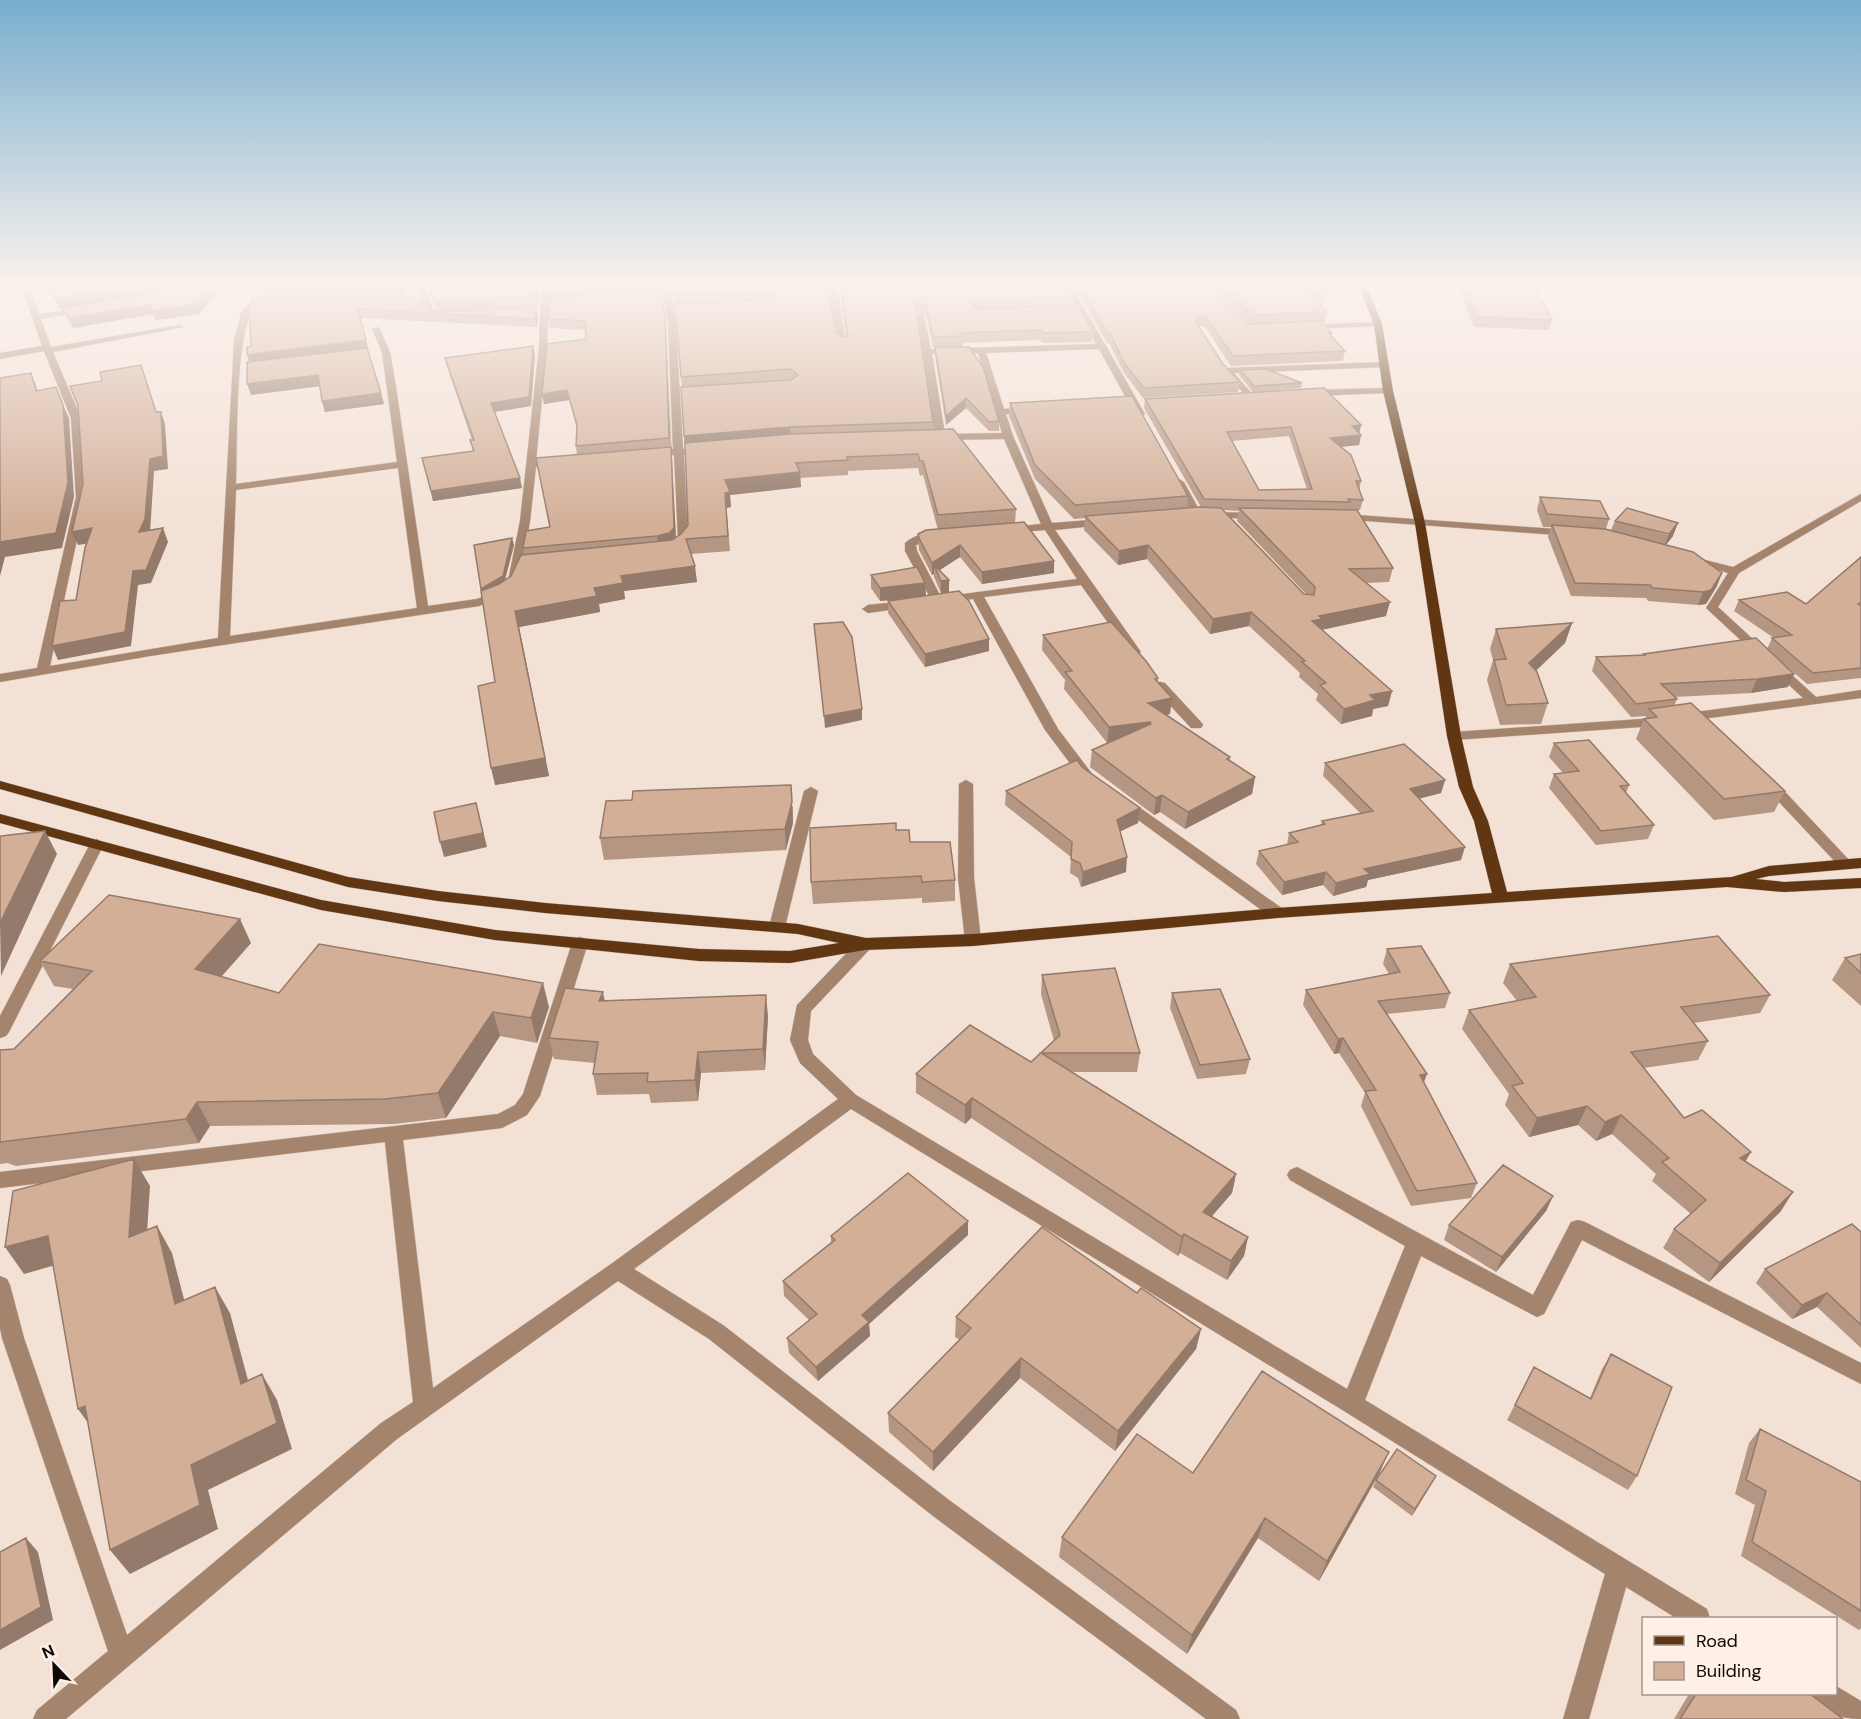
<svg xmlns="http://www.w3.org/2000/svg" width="1861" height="1719" font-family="'DM Sans',sans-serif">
	<rect width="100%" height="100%" fill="#f4e1d6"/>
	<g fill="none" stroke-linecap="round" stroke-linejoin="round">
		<defs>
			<path id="minor" d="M21,285H29L39,314L84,308L88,310L41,319L51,347L180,325L184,327L53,352L81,418L86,497L50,666L218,638L234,341L241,313L252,300L264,299L268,301L255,304C234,337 238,442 236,484L397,462L382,352L372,329L379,327L390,352L396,387L428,606L477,599L499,591L508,581L520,521L539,347L541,285H549L547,347L536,461L557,459L562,462L557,465L536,467L530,521L520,582L507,595L479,606L150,656L0,682V674L37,668L76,497L71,418L44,351L0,359V353L42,346ZM398,468L417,608L230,636L236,490Z
				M416,285H424L434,310L448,314V318L432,316L423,304H399V300H421Z
				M662,285H670L676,325L683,449L704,447L709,450L704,453L684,455L688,540L680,550L676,551L670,548L678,540L674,455L653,457L648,454L653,451L673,449L668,325Z
				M829,285H837L846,345L839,343Z
				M1063,285H1071L1145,414L1143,416L1135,414L1099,349L986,353L1004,409L1028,407L1033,410L1028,413L1006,414L1013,436L1052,523L1103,519L1108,522L1103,525L1055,530L1141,652L1135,656L1131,655L1081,585L984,597L1058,729L1093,775L1086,779L1081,778L1045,730L973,599L933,603L905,551V543C914,535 934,528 944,536L916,545L917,551L941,597L1077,579L1045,530L1010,533L1005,530L1010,527L1041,524L1004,439L940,440L935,437L916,315L920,313L924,315L931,349L1096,344ZM978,353L1002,433L945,434L932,354Z
				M1381,322V326H1378L1306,329L1302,327L1306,325Z
				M1385,362L1389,365L1388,367L1234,373L1254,396L1249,399L1223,371L1227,368Z
				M1388,388L1393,391L1391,393L1309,396L1304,393L1309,390Z
				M1179,479L1184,482L1202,515L1201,517H1193L1192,515L1174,482Z
				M1861,494V501L1739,573L1718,607L1816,697L1861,690V698L1641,727L1454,740L1447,736L1454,732L1641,719L1803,698L1706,608L1728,573L1687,560L1693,557L1733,567Z
				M1208,512L1259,513L1264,516L1259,519L1204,517L1203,515Z
				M1343,514L1570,530L1575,533L1570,536L1339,519V515Z
				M907,601L911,603V607L868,613L862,609L868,605Z
				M1160,682L1165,683L1201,722L1203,725L1201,728H1191L1155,689L1154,686L1155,683Z
				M1769,779L1774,780L1850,861L1853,864L1850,867H1840L1764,786L1762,783L1764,780Z
				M966,780L973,784L974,878L981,940L979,944H967L965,940L958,878L959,784Z
				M811,787L818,791L785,927L783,931H771L769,927L804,791Z
				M1124,799L1129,800L1283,909L1285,913L1283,917H1271L1119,806L1117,803Z
				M97,839L104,844L9,1032L6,1036L0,1038V1016L90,844Z
				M580,937L586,939L588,943L540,1096L527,1115L502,1128L403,1140L433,1388L611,1264L838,1099L800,1063L790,1040L797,1005L859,940H871L873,944L871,948L811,1011L808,1040L813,1054L856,1095L1347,1389L1405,1246L1290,1180L1287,1175L1290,1170L1297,1167L1533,1295L1571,1222L1578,1220L1585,1222L1861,1363V1384L1582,1240L1544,1314L1537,1317L1421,1256L1365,1400L1707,1609L1710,1618H1676L1626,1587L1589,1719H1563L1605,1574L1344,1411L851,1109L634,1269L723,1325L949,1500L1236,1710L1240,1719H1206L933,1516L709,1339L618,1281L397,1439L66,1719H33L37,1710L108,1651L2,1338L0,1328V1276L7,1279L10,1285L24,1338L127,1635L381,1423L413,1402L385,1142L0,1188V1172L498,1114L515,1105L523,1094L572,943L574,939Z
				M1836,1686L1861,1701V1719C1842,1719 1818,1713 1811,1694H1836Z"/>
			<path id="major" d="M1358,285H1366L1382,324L1393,391L1425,523L1461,736L1473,787L1488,821L1507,892L1732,877L1769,866L1861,858V868L1769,876L1756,879L1784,882L1861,878V888L1784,892L1727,887L1277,918L973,946L865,950L790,963L699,961L495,940L321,910L0,823V814L321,900L495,930L699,949L790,951L839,943L798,934L545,913L438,901L348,887L0,789V781L348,877L438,891L545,903L798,924L866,938L973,934L1277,908L1492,893L1474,821L1459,787L1447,736L1415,523L1383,391L1374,324Z"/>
		</defs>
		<!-- minor casing -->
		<use href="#minor" stroke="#d0bfb5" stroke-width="1"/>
		<!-- major casing -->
		<use href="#major" stroke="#d0bfb5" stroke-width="1"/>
		<!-- minor -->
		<use href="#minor" fill="#a4846d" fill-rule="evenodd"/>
		<!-- major -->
		<use href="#major" fill="#613713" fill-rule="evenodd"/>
	</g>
	<!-- wall -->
	<path fill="#b59683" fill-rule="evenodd" d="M45,285H220L221,288L199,314L155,320L153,314L73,328L66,317L62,308L60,309Z
		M265,285H405V298L433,312L536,307L538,315L537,327L360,318L368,349L384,404L325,412L322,401L320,386L251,395L249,362L251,346L264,298L262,290Z
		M434,285H539L538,306L437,311L430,295L428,286Z
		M672,285H828L836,333L846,337L839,285H1067L1073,296L1072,305L1093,332L1092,342L1042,343L1040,340L963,343V346L933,347L926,315L917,312L933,422V429L1016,509L1015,523L1054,561V573L982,584L960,557L939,570L949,592L989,651L925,667L888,613V601L890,600L880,601L871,588V575L925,583L926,596L941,593L934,577V574L932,575L919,550L918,534L938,530L923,475L920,476L918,468L848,471V475L800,478L801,487L730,495L731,507L726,508L730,551L691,554L697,582L624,591L625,599L599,604L600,612L519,627L549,776L495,785V682L482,590L514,545L505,580L511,576L525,555L523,548L550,527L577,455L576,446L577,429L569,400L544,404L586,339L585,330L550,328L548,319L666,325L671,448L676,538L681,534L688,525L682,387L675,305L673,287Z
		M1074,285H1209L1248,324H1250L1213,285H1329L1328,292H1322L1324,294L1323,304H1319L1327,312L1325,322H1321L1332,333V336L1345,351L1343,361L1231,366L1205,327L1199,326L1223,364L1240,382L1238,392L1143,398L1124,373L1109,343H1107Z
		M1457,285H1533L1552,320L1549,330L1474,327Z
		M533,346L535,355L531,406L494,412L522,488L433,501L422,458L473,451L470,440H472L447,367L445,358Z
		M935,347L999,421V431H989L966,408L946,425L935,356Z
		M1240,370L1302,383L1301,388L1253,392L1239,375Z
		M1145,399L1361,425L1359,433L1361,435L1359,445L1340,447L1361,481L1359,491L1363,500L1360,510H1357L1393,568L1389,582L1366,583L1386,616L1322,630L1392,691L1388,706L1373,709L1372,716L1341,724L1316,700L1318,694L1299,677L1300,673L1249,626L1210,634L1147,559L1118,565L1084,530L1085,518L1074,519L1035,479L1009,416L1010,403L1188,496L1187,508L1201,507L1144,408ZM1289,436L1307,489L1259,490L1232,441ZM1223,510L1239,511L1237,521L1306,594H1304Z
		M1540,497L1609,519L1606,529L1611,530L1615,521L1673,536L1666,545L1717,586L1706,604L1698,605L1648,601L1646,598L1571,596L1548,537L1551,527H1543L1537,510Z
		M1861,557V678L1807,684L1774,655L1788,687L1751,693L1675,697L1677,699L1674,706L1785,791L1774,812L1714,820L1636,739L1644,719H1645L1646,716L1631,717L1592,671L1596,657L1644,655V654L1767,649L1772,638H1774L1734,611L1739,600L1806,604Z
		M1572,623L1565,643L1536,671L1548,703L1541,724L1500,725L1487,680L1493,660L1490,649L1496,629Z
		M1043,635L1158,678V682L1170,714L1167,715L1230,757V760L1255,777L1252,794L1185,829L1160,812L1154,815L1090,767L1092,750L1108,744L1064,689L1065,680L1042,650Z
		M1554,743L1629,785L1626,793L1654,825L1648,839L1596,845L1549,788L1554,774L1563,773L1549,757Z
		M1325,763L1445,780L1441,793L1419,798L1461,860L1368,880L1366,887L1333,896L1323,885L1282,895L1256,864L1259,851L1287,845L1289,833L1321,825L1322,821L1360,813L1323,776Z
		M1082,767L1140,808L1138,823L1120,831L1126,872L1081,887L1078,878L1070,873L1071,857L1005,805L1006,791Z
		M793,806V823L786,850L604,860L600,838Z
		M896,830L955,880V901L922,903V898L813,904L811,882Z
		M251,943L221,977L279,993L549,1007L537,1043L500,1036L446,1118L394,1124L210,1126L199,1143L16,1166L7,1163L0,1164V1050L14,1049L73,989L54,986L40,961Z
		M1387,949L1450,993L1445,1008L1387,1014L1477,1183L1471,1198L1411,1206L1361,1106L1365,1093L1339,1053L1334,1054L1303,1005L1306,990L1389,974L1383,964Z
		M1861,954V1006L1832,980L1845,958Z
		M1510,964L1770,995L1760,1013L1694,1023L1708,1041L1698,1060L1644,1068L1684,1118L1746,1161L1781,1211L1709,1282L1663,1248L1674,1229L1691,1214L1652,1181L1656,1174L1612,1134L1596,1141L1578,1125L1529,1137L1505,1105L1509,1094L1462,1029L1469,1010L1517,1001L1503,983Z
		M1042,975L1140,1053L1137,1072H1072L1236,1174L1232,1193L1212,1216L1248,1237L1244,1256L1227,1280L1180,1253L1178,1256L971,1118L965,1124L916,1093V1074L1031,1062L1054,1041L1041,994Z
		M1172,993L1250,1059L1246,1074L1197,1079L1170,1008Z
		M604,1001L768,1016L765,1070L701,1073L698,1101L651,1103L649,1094L597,1095L593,1074L595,1063L554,1059L549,1038Z
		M1553,1196L1546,1211L1496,1272L1444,1240L1449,1225Z
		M1861,1232V1348L1817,1307L1792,1319L1756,1283L1765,1269Z
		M968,1235L869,1324L870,1336L818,1381L789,1353L787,1338L809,1320L784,1296L783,1281L831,1242V1236Z
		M1137,1293L1201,1329L1196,1349L1115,1451L1020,1378L933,1471L889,1432L888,1413L960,1340L955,1337L956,1317Z
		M1611,1354L1637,1476L1628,1490L1507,1420L1534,1367L1590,1398L1602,1369Z
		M1760,1429L1861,1482V1628L1859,1630L1741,1556L1755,1505L1735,1494L1749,1443Z
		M1380,1472L1319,1581L1258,1538L1187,1654L1059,1557L1062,1537L1193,1473Z
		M1436,1476L1412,1516L1373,1487L1376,1480Z
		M1689,1694H1810L1843,1719H1674Z"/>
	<!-- shaded-wall -->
	<path fill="#947a6a" d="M213,285H220L221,288L199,314L155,320L152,311Z
		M403,285H405V298L403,290Z
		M537,285H539L538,306L536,296Z
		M578,285H661L660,287L550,298L549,288Z
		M1312,285H1329L1328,292L1310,293Z
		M151,286L154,295L60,309L56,299Z
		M978,300V310L972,305Z
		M150,305L153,314L73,328L69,318Z
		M536,307L538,315L537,327L535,319Z
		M358,309L368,349L250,364L247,355Z
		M665,316L676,539L659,548L657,536L671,447Z
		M1200,316L1199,326L1194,331L1195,321Z
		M533,346L535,355L531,406L493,412L491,403Z
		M31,373L36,386L41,404L36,391Z
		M318,375L321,386L251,395L247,384Z
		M567,390L569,400L544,404L542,394Z
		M381,393L384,404L325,412L322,401Z
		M966,398V408L946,425V416Z
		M63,405L69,418L74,497L62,548L5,557L0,576V542Z
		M161,412L165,424L168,469L154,471L150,533L139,532L150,459Z
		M1361,425L1359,434L1352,426Z
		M790,427L791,438L685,447L684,436Z
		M1361,435L1359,445L1328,448L1330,438Z
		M800,472L801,487L730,495L731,507L726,508L730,551L725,493V480Z
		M520,478L522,488L433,501L431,491Z
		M1678,523L1673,536L1664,547L1669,534Z
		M92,528L98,542L78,545L72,532Z
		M163,528L168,542L151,583L138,585L131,646L58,660L52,646L133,571Z
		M512,538L514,545L504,583L483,595L481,589Z
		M960,545V557L937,572L934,565V574L932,575V563Z
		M1148,545L1147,559L1118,565L1119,551Z
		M1054,561V573L982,584V572Z
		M695,566L697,582L624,591L625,599L599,604L600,612L519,627L549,776L495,785L491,768L515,611L621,576Z
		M1722,573L1717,586L1706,604L1698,605L1703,592Z
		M949,580V593L941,594V581Z
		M925,583L926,596L880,601V588Z
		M1390,602L1386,616L1320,630L1312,621L1319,616Z
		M1251,612L1249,626L1210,634L1213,619Z
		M1572,623L1565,643L1522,683L1529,663Z
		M989,639V651L925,667V654Z
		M1794,674L1788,687L1751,693L1757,679Z
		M1392,691L1388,706L1373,709L1372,716L1341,724L1344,709L1370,695Z
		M1172,698L1170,714L1147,719L1148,703Z
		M862,709V720L825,728L824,716Z
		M1150,722L1148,739L1107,744L1109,727Z
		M1255,777L1252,794L1185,829L1188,812Z
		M1445,780L1441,793L1407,802L1410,789Z
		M791,785L793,823L786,850L785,829Z
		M1162,795L1160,812L1154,815L1156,798Z
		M476,803L487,847L444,857L440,842Z
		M1140,808L1138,823L1115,834L1117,820Z
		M45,831L57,854L1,976L0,923Z
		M1465,847L1461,860L1368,880L1366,887L1333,896L1336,883L1364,869Z
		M1127,857L1126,872L1081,887L1083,872Z
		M1326,872L1323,885L1282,895L1284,882Z
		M240,919L251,943L206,994L195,969Z
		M543,983L549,1007L537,1043L531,1018Z
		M603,992L607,1013L599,1001Z
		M766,995L768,1016L765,1070L763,1049Z
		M493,1012L500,1036L446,1118L438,1093Z
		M1343,1038L1339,1053L1334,1054L1338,1039Z
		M698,1052L701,1073L698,1101L695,1080Z
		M1427,1074L1422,1088L1420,1075Z
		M972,1098L971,1118L965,1124V1105Z
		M197,1102L210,1126L199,1143L186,1119Z
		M1587,1106L1578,1125L1529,1137L1537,1118Z
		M1621,1115L1612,1134L1596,1141L1605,1122Z
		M1751,1152L1740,1171V1158Z
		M134,1159L150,1186L145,1264L129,1237Z
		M1236,1174L1232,1193L1199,1231L1203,1212Z
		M1793,1192L1781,1211L1709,1282L1720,1263Z
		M1553,1196L1546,1211L1496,1272L1502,1257Z
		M968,1221V1235L869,1324L870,1336L818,1381L816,1367L862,1315Z
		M157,1226L172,1253L192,1330L175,1304Z
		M1184,1234L1180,1253L1178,1256L1182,1237Z
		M48,1236L66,1262L24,1274L5,1247Z
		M1248,1237L1244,1256L1227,1280L1231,1261Z
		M215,1287L230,1313L256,1410L241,1384Z
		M1827,1293L1817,1307L1792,1319L1802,1305Z
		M1201,1329L1196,1349L1115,1451L1118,1431Z
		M1021,1358L1020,1378L933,1471V1452Z
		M262,1374L277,1400L292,1449L208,1490L218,1529L130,1574L110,1550L191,1465Z
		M85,1406L97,1435L78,1409Z
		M1389,1452L1380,1472L1319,1581L1327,1561Z
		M1436,1476L1432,1483L1412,1516L1415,1509Z
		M1265,1518L1258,1538L1187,1654L1192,1635Z
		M26,1538L38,1552L53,1620L0,1650V1630Z"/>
	<!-- building -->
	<path fill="#d3af98" stroke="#947a6a" stroke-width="1.5" fill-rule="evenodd" d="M47,285H213L196,305L152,311L150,305L69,318L62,308L155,292L157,289L151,286L56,299Z
		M265,285H403V290H262Z
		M434,285H537L536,296L435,301L428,286Z
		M549,285H578L549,288Z
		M828,285L836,333L846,337L848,335L840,285H1066L1073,296L978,300L972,305L978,309L1078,305L1093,332L1042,333L1041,330L961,333L963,336L933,337L926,305L915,302L933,422L790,427L684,436L681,387L791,380L798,375L791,369L681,377L675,304L772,299L774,291L674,295L672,286Z
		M1080,285H1209L1248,324L1321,321L1332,333H1329L1345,351L1233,356L1206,317L1200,316L1195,321L1223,364L1240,382L1144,388L1124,363L1110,333H1107Z
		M1224,285H1314L1324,294L1311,295L1327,312L1252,315Z
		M1463,285H1533L1552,320L1477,317Z
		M660,288L665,316L669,438L576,446L577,425L567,390L542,394L547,344L586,339L585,321L548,319L549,298Z
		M253,298H419L423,307L433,312L536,307L535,319L358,309L366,340L247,355V347L251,346L249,307Z
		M533,346L529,397L491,403L520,478L431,491L422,458L474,451L470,440H474L445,358Z
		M935,347H969L983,367L999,421L989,422L966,398L946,416Z
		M367,348L381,393L322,401L318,375L247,384V362Z
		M141,365L156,412H161L163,456L150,459L145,519L139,532L163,528L146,570L133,571L125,632L52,646L60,601L76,600L85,548L92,528L72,532L83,484L78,406L70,386L102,381L100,372Z
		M1266,369L1302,383L1254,386L1240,370Z
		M31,373L36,391L56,387L63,405L68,483L56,533L0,542V378Z
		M1324,388L1361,425L1352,426L1361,435L1330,438L1351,455L1361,481H1356L1363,500L1348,499L1350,502L1204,499L1145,399ZM1291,427L1312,489L1259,490L1227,432Z
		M1132,396L1188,496L1075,505L1035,465L1010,403Z
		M953,429L1016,509L938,515L923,461H920L918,454L847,457L848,460L796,463L800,472L725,480L730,492L725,493L728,536L686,539L695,566L621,576L623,583L594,588L597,596L515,611L545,758L491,768L478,686L495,682L481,591L499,584L511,576L521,555L672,540L681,534L688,525L685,443L790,434Z
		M671,447L674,528L669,533L657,536L523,548L526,531L550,527L536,458Z
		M1540,497L1600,501L1609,519L1547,514Z
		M1199,507L1221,508L1304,594L1314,595L1315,587L1239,508L1357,510L1393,568L1349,569L1390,602L1319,616L1322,619L1312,621L1392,691L1370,695L1375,700L1344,709L1320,685L1326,683L1302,662L1305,661L1251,612L1213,619L1148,545L1119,551L1085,516Z
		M1627,508L1678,523L1669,534L1615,521Z
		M1024,522L1054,561L982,572L960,545L932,563L919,538L918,534L926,530Z
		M1552,525L1605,529L1693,552L1722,573L1711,590L1703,592L1653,588L1650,585L1575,583Z
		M512,538L503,576L481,589L474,545Z
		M1861,557V602L1858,604L1861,606V668L1813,673L1772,638L1792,635L1739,600L1787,592L1806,604Z
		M934,565L949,580L941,581Z
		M917,567L925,583L880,588L871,575Z
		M959,591L969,601L989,639L925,654L888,601Z
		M843,622L852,637L862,709L824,716L814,624Z
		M1111,622L1146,661L1158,678L1155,679L1172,698L1148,703L1230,757L1227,759L1255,777L1188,812L1162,795L1156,798L1092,750L1151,724L1150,722L1109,727L1065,672L1072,671L1043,635Z
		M1572,623L1529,663L1537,672L1548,703L1506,705L1494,660L1506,659L1496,629Z
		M1756,638L1794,674L1757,679L1661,684L1677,699L1636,704L1596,657L1646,655L1644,654Z
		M1691,703L1785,791L1724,799L1644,719L1657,717L1649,709Z
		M1589,740L1629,785L1620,786L1654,825L1601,831L1554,774L1579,771L1554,743Z
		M1404,744L1445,780L1410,789L1465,847L1364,869L1370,874L1336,883L1326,872L1284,882L1259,851L1298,842L1289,833L1325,824L1322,821L1373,811L1325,763Z
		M1077,760L1082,767L1140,808L1117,820L1127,857L1083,872L1080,863L1071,859L1072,842L1006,791Z
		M791,785L792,802L785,829L600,838L606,801L632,800L633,791Z
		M476,803L483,833L440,842L434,812Z
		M896,823V830H909L910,842H950L955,880L922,882L921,876L811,882L810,828Z
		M45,831L0,923V837L1,836Z
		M109,895L240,919L195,969L279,993L319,944L543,983L531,1018L493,1012L438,1093L385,1099L197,1102L186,1119L0,1142V1050L14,1049L92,971L40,961Z
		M1718,936L1770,995L1681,1007L1708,1041L1631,1052L1684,1118L1702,1110L1751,1152L1740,1158L1793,1192L1720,1263L1674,1229L1706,1200L1662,1162L1669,1158L1621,1115L1605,1122L1587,1106L1537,1118L1512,1086L1523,1083L1469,1010L1536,997L1510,964Z
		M1421,946L1450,993L1378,1001L1427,1074L1420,1075L1477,1183L1417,1191L1365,1091L1376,1090L1343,1038L1338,1039L1306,990L1400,972L1387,949Z
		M1861,954V973L1845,958Z
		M1115,968L1140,1053H1041L1236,1174L1203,1212L1248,1237L1231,1261L1184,1234L1182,1237L972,1098L965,1105L916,1074L970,1025L1031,1062L1060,1035L1042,975Z
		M565,988L603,992L599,1001L766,995L763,1049L698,1052L695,1080L647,1082L648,1073L593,1074L598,1042L549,1038Z
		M1220,989L1250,1059L1200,1065L1172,993Z
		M134,1159L129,1237L157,1226L175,1304L215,1287L241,1384L262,1374L277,1423L191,1465L200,1505L110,1550L85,1406L78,1409L48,1236L5,1247L13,1191Z
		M1503,1165L1553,1196L1502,1257L1449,1225Z
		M908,1173L968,1221L862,1315L869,1322L816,1367L787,1338L817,1314L783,1281L835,1240L831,1236Z
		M1852,1224L1861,1232V1325L1827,1293L1802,1305L1765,1269Z
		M1042,1227L1137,1293L1141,1288L1201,1329L1118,1431L1021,1358L933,1452L888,1413L971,1328L956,1317Z
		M1611,1354L1672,1387L1637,1476L1515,1405L1534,1367L1591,1399Z
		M1262,1371L1389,1452L1327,1561L1265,1518L1192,1635L1062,1537L1137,1434L1193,1473Z
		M1760,1429L1861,1482V1611L1752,1542L1766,1491L1746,1480Z
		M1397,1449L1436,1476L1415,1509L1376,1480Z
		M26,1538L41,1607L0,1630V1552Z
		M1696,1694H1810L1843,1719H1680Z"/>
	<!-- sky -->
	<linearGradient id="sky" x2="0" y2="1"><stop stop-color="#79aece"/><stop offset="0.54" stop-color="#faf2ed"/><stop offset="1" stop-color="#faf2ed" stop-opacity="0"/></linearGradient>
	<rect width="1861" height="526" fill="url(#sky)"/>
	<!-- legend -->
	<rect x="1642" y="1617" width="195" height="78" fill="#fef0e6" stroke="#9f948d" stroke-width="1.5"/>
	<rect x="1654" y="1636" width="30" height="9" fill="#613713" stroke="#9f948d" stroke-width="1.5"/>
	<text x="1696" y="1647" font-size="18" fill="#100a07">Road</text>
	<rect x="1654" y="1662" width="30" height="18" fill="#d3af98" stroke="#9f948d" stroke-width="1.5"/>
	<text x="1696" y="1677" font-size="18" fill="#100a07">Building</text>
	<!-- north arrow -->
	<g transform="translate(54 1665) rotate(337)" stroke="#fef0e6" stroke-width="4.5" paint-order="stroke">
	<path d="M0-4.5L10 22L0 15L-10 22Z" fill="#100a07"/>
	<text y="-9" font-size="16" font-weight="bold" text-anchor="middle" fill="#100a07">N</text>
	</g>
</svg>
